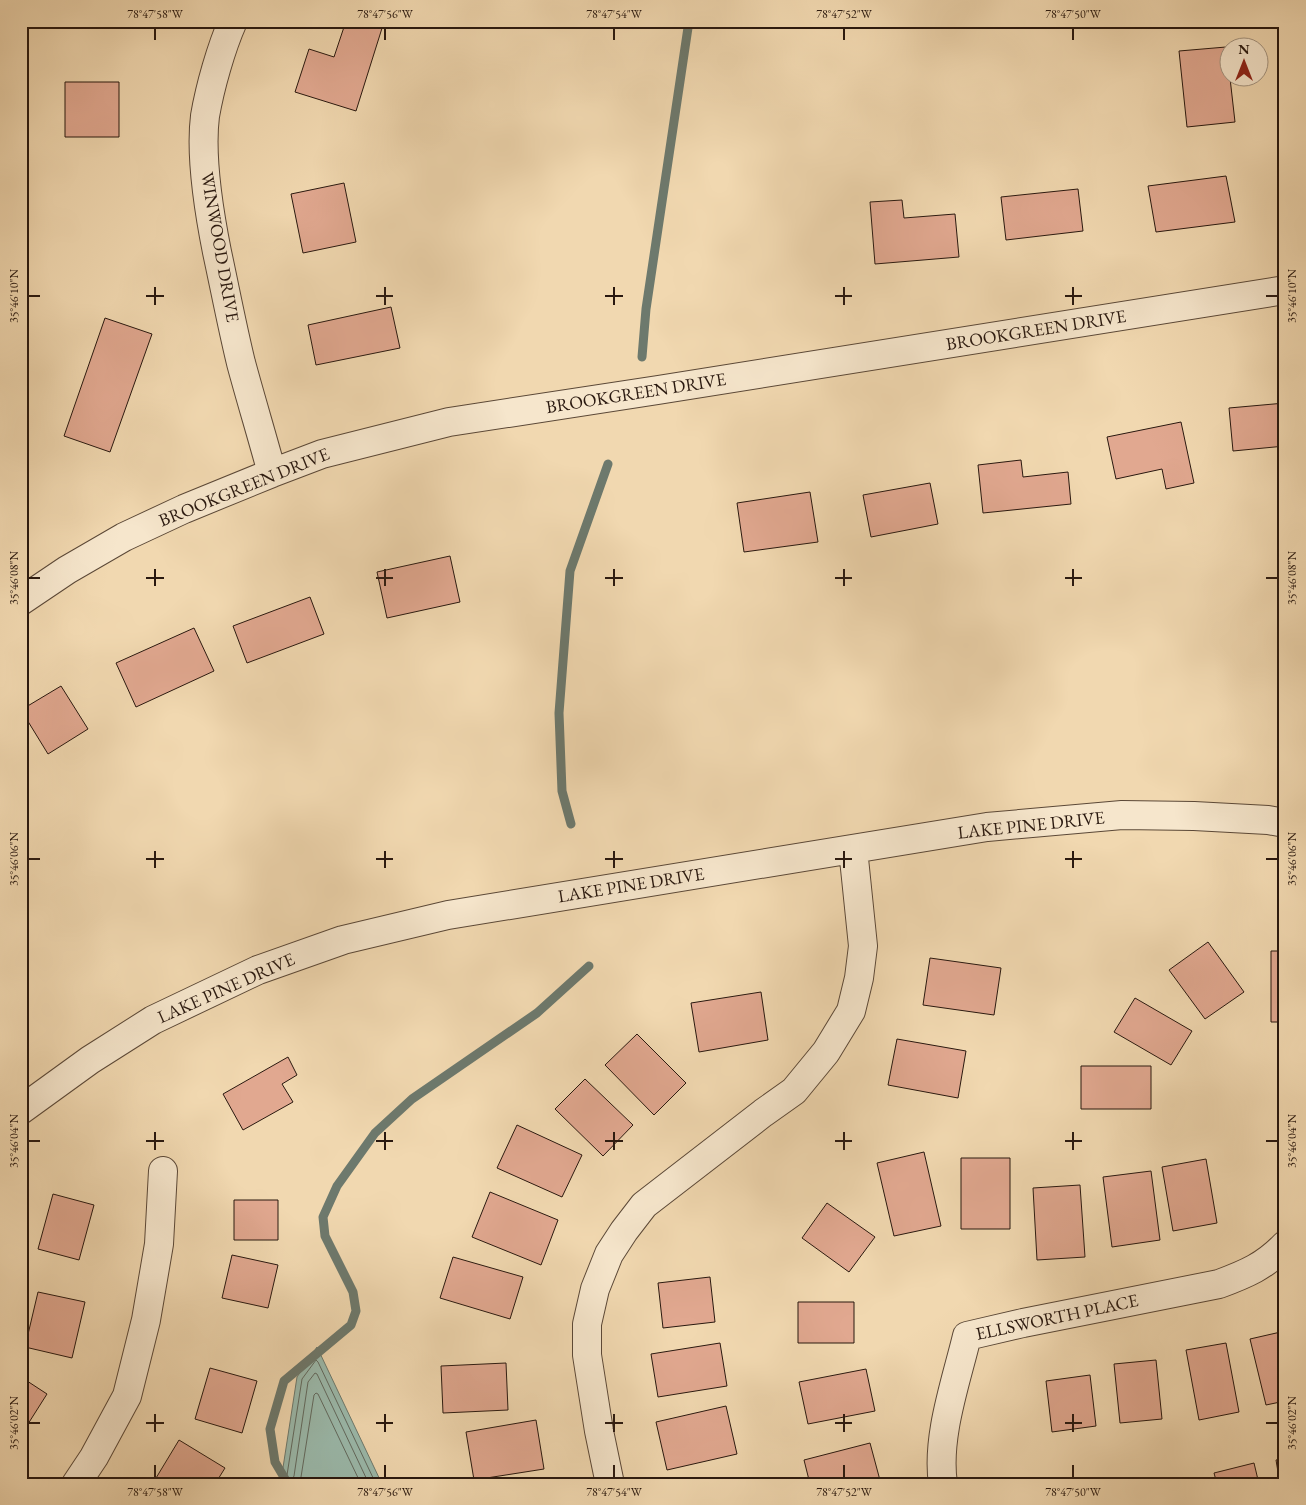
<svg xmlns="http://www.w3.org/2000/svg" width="1306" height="1505" font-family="'EB Garamond',serif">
	<rect width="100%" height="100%" fill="#f1d8b0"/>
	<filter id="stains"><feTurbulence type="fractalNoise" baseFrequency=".004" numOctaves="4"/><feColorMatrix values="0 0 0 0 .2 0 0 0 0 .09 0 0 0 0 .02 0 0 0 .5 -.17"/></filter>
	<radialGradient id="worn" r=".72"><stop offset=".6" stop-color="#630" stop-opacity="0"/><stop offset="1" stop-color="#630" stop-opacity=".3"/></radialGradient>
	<!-- water -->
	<path fill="#9bbaac" stroke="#6d796d" d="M317,1347L382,1484H276L282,1474L297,1377Z"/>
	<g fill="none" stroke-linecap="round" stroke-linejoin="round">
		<!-- shore -->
		<path stroke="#62695e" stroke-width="1" d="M282,1484L287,1475L302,1379L316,1360L318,1362L376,1484
			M290,1484L294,1476L308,1382L315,1373L317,1374L369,1484
			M298,1484L301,1477L314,1395L316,1393L318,1394L361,1484"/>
		<!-- stream -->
		<path stroke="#6d796d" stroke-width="9" d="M642,357L646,309L689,21
			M571,824L562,791L559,713L570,571L608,464
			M288,1484L275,1462L270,1429L284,1381L351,1325L356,1311L353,1292L325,1236L323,1217L337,1186L375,1133L412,1099L537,1013L589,966"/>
	</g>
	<!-- building -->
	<path fill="#e1a890" stroke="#29180f" d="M346,21H370L383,25L356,111L295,92L309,49L334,57Z
		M1226,47L1228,78H1230L1235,122L1187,127L1179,51Z
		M65,82H119V137H65Z
		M1226,176L1235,222L1156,232L1148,186Z
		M344,183L356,242L303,253L291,194Z
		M1078,189L1083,231L1006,240L1001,197Z
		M902,200L904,218L955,214L959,257L875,264L870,202Z
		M391,307L400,348L316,365L308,325Z
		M105,318L152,334L110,452L64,436Z
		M1285,403V448V446L1233,451L1229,408Z
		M1181,422L1194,483L1166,489L1162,469L1116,479L1107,437Z
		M1021,460L1023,477L1068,472L1071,504L983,513L978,465Z
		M930,483L938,524L871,537L863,495Z
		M810,492L818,542L744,552L737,503Z
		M450,556L460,602L387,618L377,572Z
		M310,597L324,634L247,663L233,626Z
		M194,628L214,671L136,707L116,663Z
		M61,686L88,729L48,754L21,710Z
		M1208,942L1244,992L1205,1019L1169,970Z
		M1271,951H1285V1022H1271Z
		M930,958L1001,968L994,1015L923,1005Z
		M761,992L768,1040L699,1052L691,1003Z
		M1135,998L1192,1031L1171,1065L1114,1032Z
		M637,1034L686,1083L654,1115L605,1065Z
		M897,1039L966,1051L958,1098L888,1085Z
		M288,1057L297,1075L282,1084L293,1102L243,1130L223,1094Z
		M1081,1066H1151V1109H1081Z
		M585,1079L633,1125L603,1156L555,1109Z
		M517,1125L582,1155L562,1197L497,1168Z
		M924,1152L941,1226L894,1236L877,1163Z
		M961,1158H1010V1229H961Z
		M1206,1159L1217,1223L1173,1231L1162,1167Z
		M1151,1171L1160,1240L1112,1247L1103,1177Z
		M1080,1185L1085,1257L1037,1260L1033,1188Z
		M490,1192L558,1220L541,1265L472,1237Z
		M53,1194L94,1205L79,1260L38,1249Z
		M234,1200H278V1240H234Z
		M827,1203L875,1237L849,1272L802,1238Z
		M232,1255L278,1265L268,1308L222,1298Z
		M453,1257L523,1277L510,1319L440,1298Z
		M710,1277L715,1322L663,1328L658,1283Z
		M38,1292L85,1302L72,1358L25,1347Z
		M798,1302H854V1343H798Z
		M1285,1331V1401L1266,1405L1250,1339Z
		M720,1343L727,1386L658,1397L651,1354Z
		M1226,1343L1239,1412L1199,1420L1186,1350Z
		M1156,1360L1162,1419L1120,1423L1114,1364Z
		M506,1363L508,1410L443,1413L441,1366Z
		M210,1368L257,1381L242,1433L195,1419Z
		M866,1369L875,1411L808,1424L799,1382Z
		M1090,1375L1096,1426L1052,1432L1046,1381Z
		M21,1377L47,1394L21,1435Z
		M726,1406L737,1454L667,1470L656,1422Z
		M536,1420L544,1469L474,1480L466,1432Z
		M179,1440L225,1468L215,1484L153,1483Z
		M870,1443L881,1484H810L804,1460Z
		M1285,1458V1484H1280L1276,1460Z
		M1254,1463L1259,1484H1217L1214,1473Z
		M742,1478L743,1484H706Z"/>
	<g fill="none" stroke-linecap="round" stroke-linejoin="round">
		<defs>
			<path id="minor" d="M233,21C221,48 210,87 205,116C200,156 209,212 217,252C225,289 232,326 241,363C251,400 262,436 272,473
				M21,601L67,570L124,537L184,509L272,473L322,454L449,422L658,390L1285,290
				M21,1110L90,1060L153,1020L258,970L343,940L448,915L987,827L1122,815L1194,816L1268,820L1285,823
				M76,1484L94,1457L127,1396L146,1320L159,1244L163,1171
				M610,1484L599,1431L587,1355V1324L595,1289L609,1254L624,1231L644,1205L763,1113L794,1091L826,1052L851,1011L859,978L863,946L853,849
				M943,1484C936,1437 956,1382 967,1336L1023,1323L1219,1284C1246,1274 1265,1266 1285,1245"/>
		</defs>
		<!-- minor casing -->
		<use href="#minor" stroke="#5b4837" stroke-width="30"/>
		<!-- minor -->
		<use href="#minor" stroke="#f6e6cc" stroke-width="28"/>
	</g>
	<!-- ticks -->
	<path fill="none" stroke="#29180f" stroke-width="2" d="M155,28V40M385,28V40M614,28V40M844,28V40M1073,28V40M155,287V305M385,287V305M614,287V305M844,287V305M1073,287V305M28,296H40M146,296H164M376,296H393M605,296H623M835,296H852M1065,296H1082M1266,296H1278M155,569V586M385,569V586M614,569V586M844,569V586M1073,569V586M28,578H40M146,578H164M376,578H393M605,578H623M835,578H852M1065,578H1082M1266,578H1278M155,851V868M385,851V868M614,851V868M844,851V868M1073,851V868M28,859H40M146,859H164M376,859H393M605,859H623M835,859H852M1065,859H1082M1266,859H1278M155,1132V1150M385,1132V1150M614,1132V1150M844,1132V1150M1073,1132V1150M28,1141H40M146,1141H164M376,1141H393M605,1141H623M835,1141H852M1065,1141H1082M1266,1141H1278M155,1414V1432M385,1414V1432M614,1414V1432M844,1414V1432M1073,1414V1432M28,1423H40M146,1423H164M376,1423H393M605,1423H623M835,1423H852M1065,1423H1082M1266,1423H1278M155,1465V1478M385,1465V1478M614,1465V1478M844,1465V1478M1073,1465V1478"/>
	<g text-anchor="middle" stroke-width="4" stroke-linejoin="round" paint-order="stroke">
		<!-- street labels -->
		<g font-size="18" fill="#29180f" stroke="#f6e6cc">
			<text transform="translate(220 247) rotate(80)" y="6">WINWOOD DRIVE</text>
			<text transform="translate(1036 330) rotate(-9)" y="6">BROOKGREEN DRIVE</text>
			<text transform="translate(636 393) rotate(-9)" y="6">BROOKGREEN DRIVE</text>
			<text transform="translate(244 487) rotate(-22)" y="6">BROOKGREEN DRIVE</text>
			<text transform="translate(1031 825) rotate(-6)" y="6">LAKE PINE DRIVE</text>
			<text transform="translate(631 885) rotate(-9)" y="6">LAKE PINE DRIVE</text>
			<text transform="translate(226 988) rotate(-24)" y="6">LAKE PINE DRIVE</text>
			<text transform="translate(1057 1317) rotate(-12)" y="6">ELLSWORTH PLACE</text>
		</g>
	</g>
	<!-- margin -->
	<rect width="1306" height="1505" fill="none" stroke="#f1d8b0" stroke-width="55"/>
	<!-- north arrow -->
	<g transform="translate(1244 62)"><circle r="24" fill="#f6e6cc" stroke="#a49480"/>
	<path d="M0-4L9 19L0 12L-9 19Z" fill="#8f2418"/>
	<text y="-8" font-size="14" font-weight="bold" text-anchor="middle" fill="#29180f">N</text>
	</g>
	<rect x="28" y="28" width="1250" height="1450" fill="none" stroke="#29180f" stroke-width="2"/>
	<g font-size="12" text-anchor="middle" fill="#29180f">
		<text x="155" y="18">78°47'58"W</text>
		<text x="385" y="18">78°47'56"W</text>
		<text x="614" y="18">78°47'54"W</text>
		<text x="844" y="18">78°47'52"W</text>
		<text x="1073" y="18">78°47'50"W</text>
		<text transform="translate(14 296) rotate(-90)" y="4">35°46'10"N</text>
		<text transform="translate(1292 296) rotate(-90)" y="4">35°46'10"N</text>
		<text transform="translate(14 578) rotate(-90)" y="4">35°46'08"N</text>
		<text transform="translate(1292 578) rotate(-90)" y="4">35°46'08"N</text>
		<text transform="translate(14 859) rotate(-90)" y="4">35°46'06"N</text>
		<text transform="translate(1292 859) rotate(-90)" y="4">35°46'06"N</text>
		<text transform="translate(14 1141) rotate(-90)" y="4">35°46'04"N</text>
		<text transform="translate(1292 1141) rotate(-90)" y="4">35°46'04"N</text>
		<text transform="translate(14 1423) rotate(-90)" y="4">35°46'02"N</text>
		<text transform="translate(1292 1423) rotate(-90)" y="4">35°46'02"N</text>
		<text x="155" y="1496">78°47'58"W</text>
		<text x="385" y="1496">78°47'56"W</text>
		<text x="614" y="1496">78°47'54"W</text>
		<text x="844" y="1496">78°47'52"W</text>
		<text x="1073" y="1496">78°47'50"W</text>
	</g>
	<rect width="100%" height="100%" filter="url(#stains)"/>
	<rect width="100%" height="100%" fill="url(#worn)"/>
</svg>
